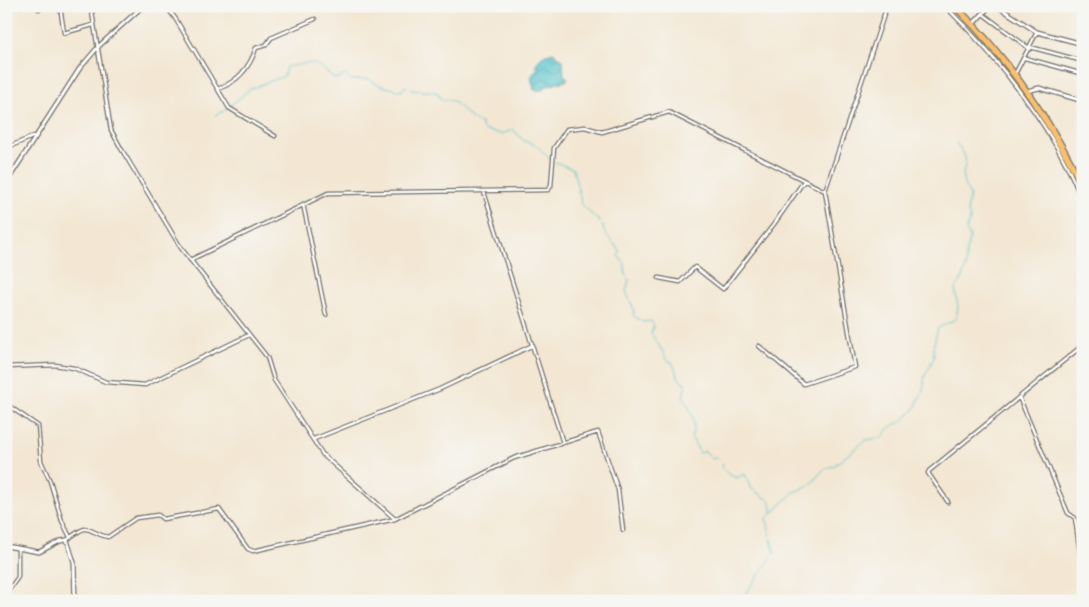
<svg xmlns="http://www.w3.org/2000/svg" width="1089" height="607" font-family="Delius,sans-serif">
	<defs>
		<pattern id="water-waves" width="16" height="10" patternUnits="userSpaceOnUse" patternTransform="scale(1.25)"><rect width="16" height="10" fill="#54c2cb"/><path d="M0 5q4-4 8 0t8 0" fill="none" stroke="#469ea5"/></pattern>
	</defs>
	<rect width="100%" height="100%" fill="#f6f6f2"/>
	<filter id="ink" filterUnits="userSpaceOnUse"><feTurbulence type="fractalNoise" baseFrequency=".02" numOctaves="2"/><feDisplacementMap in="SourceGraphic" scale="10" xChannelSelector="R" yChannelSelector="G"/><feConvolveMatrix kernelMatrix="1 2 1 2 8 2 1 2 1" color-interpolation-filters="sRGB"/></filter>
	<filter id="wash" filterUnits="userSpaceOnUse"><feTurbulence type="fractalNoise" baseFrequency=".0096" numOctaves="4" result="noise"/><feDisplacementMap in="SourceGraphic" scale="20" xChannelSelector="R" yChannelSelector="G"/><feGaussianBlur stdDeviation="1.12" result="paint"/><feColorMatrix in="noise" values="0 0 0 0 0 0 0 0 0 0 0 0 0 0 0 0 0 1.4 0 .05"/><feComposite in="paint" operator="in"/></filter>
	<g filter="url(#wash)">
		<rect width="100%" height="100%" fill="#f3e7d3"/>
		<!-- water -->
		<path fill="url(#water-waves)" stroke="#40767b" d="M553,52L563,60L564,75L568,78L566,81L544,87L543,90H534L531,77L539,66H535C540,57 544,55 553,52Z"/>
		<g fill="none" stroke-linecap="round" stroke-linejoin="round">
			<!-- stream -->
			<path stroke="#54c2cb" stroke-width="1" d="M215,115L224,111L250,89L284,76L286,67C298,66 310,59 321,67C327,71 329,76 336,79L345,75L351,80L369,79L379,85L402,91L405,86L412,90L437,92L442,100C458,96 464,119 481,123L483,130L502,134L513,129L524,141L536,145L551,160
				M555,162L573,169L582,205L603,225L604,232L620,251L618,256L625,264V272L629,280L626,291L634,310L633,315L642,322L651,321L654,326L651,333C656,343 663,349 666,359L672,362L679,379L686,384L683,395C689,411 699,420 691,437L700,453L705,451L712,459L717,457L723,463L722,468L728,474L737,478L745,474L752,489L770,501L773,512
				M748,601L746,593L775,552C770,541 771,531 766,519L793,493L811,484L823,470L835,465L866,440L882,438L890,427L901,422L914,410L923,391L925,375L934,358L933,348L938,328L956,319L958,307L955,288L960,283L966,267V251L970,238L966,229L970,219L967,208L970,196C968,192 964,186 963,181C962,161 973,164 956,143"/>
		</g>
	</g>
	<g filter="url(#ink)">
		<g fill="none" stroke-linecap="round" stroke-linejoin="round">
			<defs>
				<path id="minor" d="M17,6H22
					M35,6L39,9L47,6
					M60,6L64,33L93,25
					M91,6L111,130L122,150L181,248L267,357L274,380L323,455L395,519L514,458L598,432L618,490L623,530
					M166,6L175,18L229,108L275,136
					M945,6C997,57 1059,134 1083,204
					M6,10L14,6
					M983,14L1030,49
					M1030,47L1083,61
					M1025,58L1083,74
					M1015,74L1037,32
					M218,89C237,82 250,67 256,48L266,45L271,38L315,19
					M6,148L37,135
					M484,192L563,443
					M303,204L326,315
					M190,260L328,193L548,190L551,186L554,148L567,129L585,127L602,132L669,112L825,191
					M659,278L680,282L695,267L723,289L774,224L804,181
					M759,346L804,384L855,367L825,191L887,6
					M6,367L55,365L74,368L106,382L145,385L249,335
					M1019,397L1068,513L1075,518L1083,574
					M6,404L38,426L41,461L50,481L62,521L70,537
					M314,439L440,389L533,345
					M948,502L928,473L929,471L1083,345
					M67,540C92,520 85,532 108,537L136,518L158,515L163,519L219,509L248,549L253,551L395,519
					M6,594L18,577V549"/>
				<path id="tertiary" d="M997,6L1037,32L1083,44
					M973,24L990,6
					M1027,91L1039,88L1083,101
					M6,183L80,68L99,46L143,6
					M6,546L39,552L60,541L67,540L74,562L75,601"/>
				<path id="trunk" d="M955,6C1008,59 1050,120 1083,187"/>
			</defs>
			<!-- minor casing -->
			<use href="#minor" stroke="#716d66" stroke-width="5"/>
			<!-- tertiary casing -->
			<use href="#tertiary" stroke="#716d66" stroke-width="5.5"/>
			<!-- trunk casing -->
			<use href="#trunk" stroke="#716d66" stroke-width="8"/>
			<!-- minor -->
			<use href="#minor" stroke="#fff" stroke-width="2.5"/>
			<!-- tertiary -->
			<use href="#tertiary" stroke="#fff" stroke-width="3"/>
			<!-- trunk -->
			<use href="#trunk" stroke="#f9bf6d" stroke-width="5.5"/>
		</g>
	</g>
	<!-- margin -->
	<rect width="1089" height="607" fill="none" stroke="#f6f6f2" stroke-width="25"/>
</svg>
